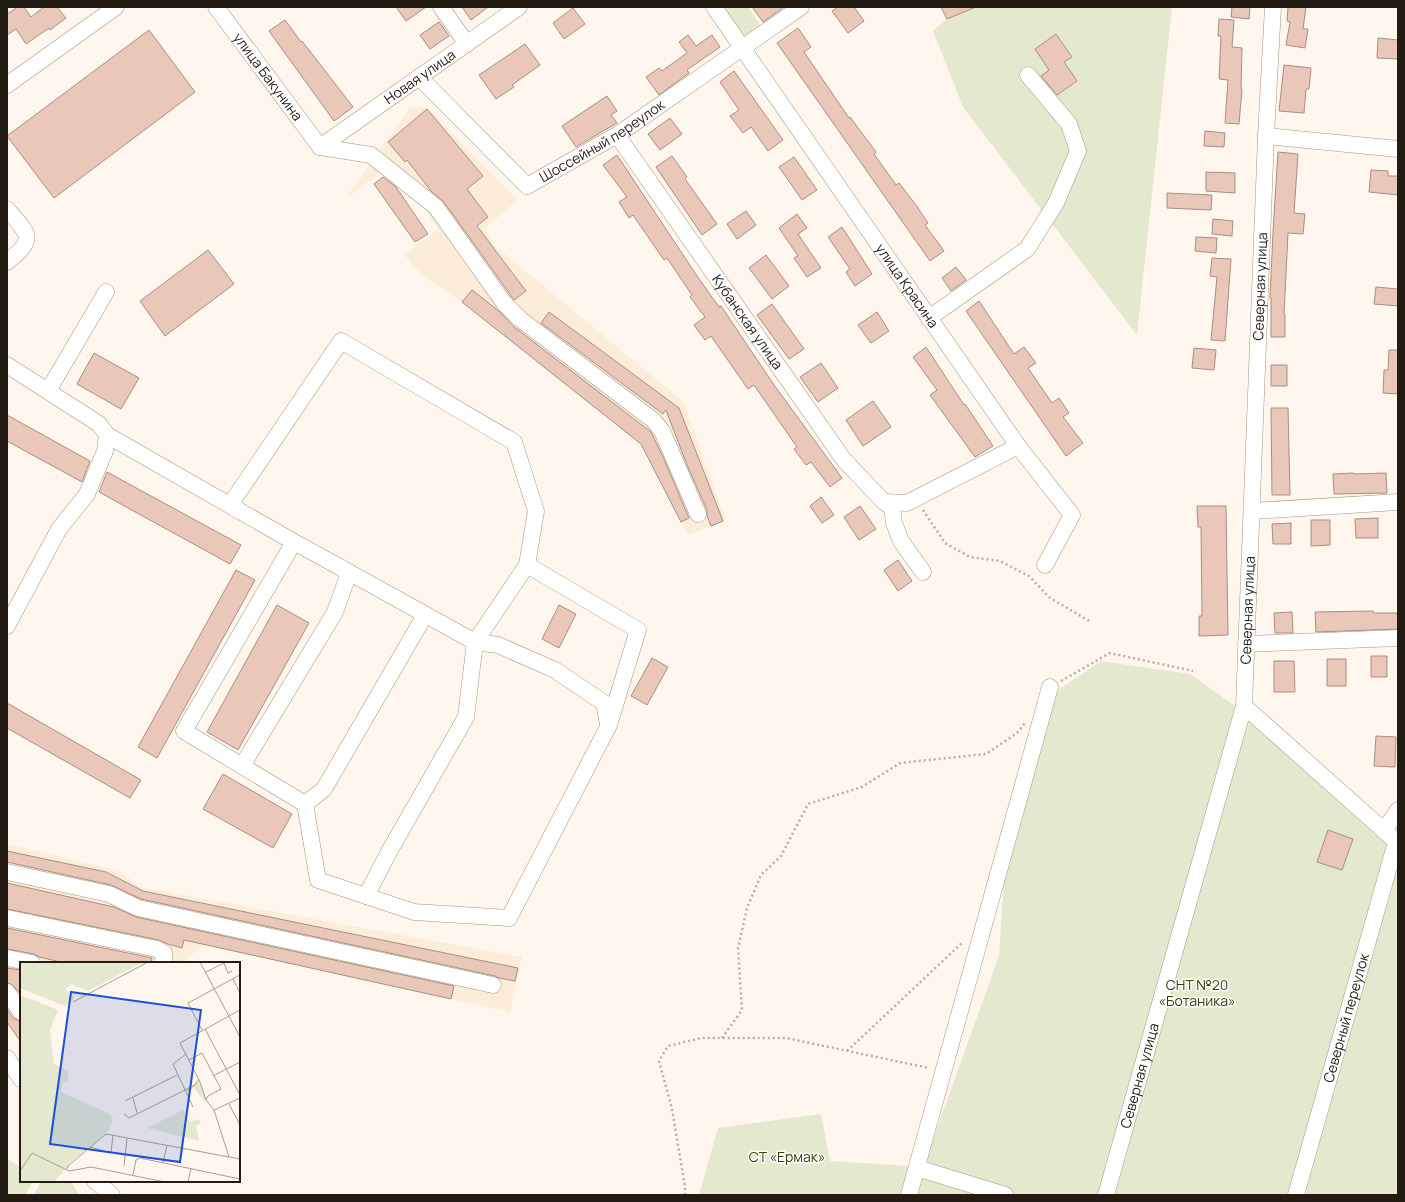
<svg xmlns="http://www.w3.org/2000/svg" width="1405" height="1202" font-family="Manrope,sans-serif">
	<rect width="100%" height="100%" fill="#fff6ed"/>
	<!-- built -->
	<path fill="#fcedda" d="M411,106L427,109L431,112L518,200L485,228L495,246L683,401L725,518L723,521L688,535L641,444L462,302L426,278L404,255L438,229L420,201L382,172L346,198Z
		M7,844L120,871L140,887L522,957L510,1012L203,944L184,963H21V1042L7,1022Z"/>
	<!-- green -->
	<path fill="#e4e8cf" d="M722,7H748L762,27L743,39Z
		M976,7H1172L1137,335L963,107L933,31L947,19Z
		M1101,661L1190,674L1252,718L1398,841V1195H699L718,1128L821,1114L830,1161L923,1167L999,956L1004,878L1055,692Z
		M7,1159L21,1167V1181H33L25,1195H7Z
		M41,1181H70L80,1195H34Z"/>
	<!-- building -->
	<path fill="#e9c8ba" stroke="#a98d80" d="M18,7H24L31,17L44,7H57L66,18L50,30L49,28L26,44L16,29L7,35V14Z
		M396,7H426L406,21Z
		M462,7H488L471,20Z
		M752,7H784L763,22Z
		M838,7H854L864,21L848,33L832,11Z
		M941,7H976L947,19Z
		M1232,7H1250L1249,19L1231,17Z
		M1288,7H1306L1303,29H1308L1305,48L1286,45L1290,22L1287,21Z
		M573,8L585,24L564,39L553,23Z
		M1219,19L1234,20L1232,47L1242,48L1241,89H1242L1239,124L1225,123L1228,80L1219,79L1221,36H1218Z
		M285,20L301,42L302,41L353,107L334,121L269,31Z
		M439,22L449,36L430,49L420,35Z
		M798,28L811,47L804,52L849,118L850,117L876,152L874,154L896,185L899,183L916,205L928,223L925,225L944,251L930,261L777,43Z
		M149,30L195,92L54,198L7,136Z
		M1056,34L1072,57L1064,62L1077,81L1057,95L1041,76L1049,70L1035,49Z
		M688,35L696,46L712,35L720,47L687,70L689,73L659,95L646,77L659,68L662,71L687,53L679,42Z
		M1378,38L1398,40V59L1377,58Z
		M525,44L540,65L512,85L514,87L496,99L479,75Z
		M1284,65L1311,68L1309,89H1306L1304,113L1279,111Z
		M734,71L783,140L768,151L751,127L743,133L730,116L739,110L720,82Z
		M607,96L617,111L611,115L617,123L576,147L562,126Z
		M427,109L483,176L467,189L488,217L477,226L526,291L514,300L444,202L431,191L407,160L405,162L388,142Z
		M670,118L682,134L660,150L648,134Z
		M1205,131L1225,133L1224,147L1204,146Z
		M1278,152L1298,154L1294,213L1305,214L1303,234L1288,233L1284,315H1285V337H1271V298H1270L1273,232Z
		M617,155L697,276L719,307L721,306L774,385L842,478L830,487L811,462L806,465L794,449L797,447L754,385L748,389L711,336L705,340L694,325L705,317L690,297L692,295L667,258L664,260L633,215L629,218L619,202L627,197L603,165Z
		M672,156L687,177L685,179L717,224L702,235L656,167Z
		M794,157L817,190L802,200L779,167Z
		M1371,170L1388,171V176H1398V195L1369,192Z
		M1206,172L1235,173V193L1206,191Z
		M383,177L396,187L428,234L415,242L374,184Z
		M1167,193L1212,195L1211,210L1167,208Z
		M746,211L756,225L737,239L727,224Z
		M797,214L807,228L798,234L821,268L807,277L794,258L798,256L779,228Z
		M1213,219L1233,221L1232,236L1212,234Z
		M842,227L872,274L855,286L846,272L850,269L828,237Z
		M1196,237L1217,238L1216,253L1195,251Z
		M208,250L234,284L165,336L140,301Z
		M766,255L789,286L772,299L749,268Z
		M1212,258L1231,259L1225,341L1211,340L1217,277L1210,276Z
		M956,267L966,280L951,291L942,278Z
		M1376,287L1398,289V306L1374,304Z
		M472,290L500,312L514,327L651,432L664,459L689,518L681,522L641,444L462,302Z
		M979,301L1014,354L1024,347L1036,363L1028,368L1052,403L1059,398L1069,413L1063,417L1083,443L1066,456L966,311Z
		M772,304L804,349L789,359L757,315Z
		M549,312L679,408L723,521L711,526L707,516V510L687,465L666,410L663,414L541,323Z
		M877,312L889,331L871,343L858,325Z
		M926,347L964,405L965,404L993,446L975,457L930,395L937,390L913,357Z
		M1194,348L1216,350L1214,370L1192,368Z
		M1389,350H1398V394L1383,393L1384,370H1388Z
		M94,353L139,378L121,409L77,384Z
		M821,363L838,388L818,402L800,377Z
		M1271,365H1287V386H1271Z
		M873,401L891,427L863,446L846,420Z
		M1271,408H1288L1290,495H1272Z
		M7,415L90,461L82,482L7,441Z
		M107,472L241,545L230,564L99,492Z
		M1353,473V474L1386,473L1387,493L1334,494L1333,474Z
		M821,497L834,515L822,523L810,506Z
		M860,506L876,529L859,540L844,517Z
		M1197,506H1226L1228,635L1199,636V616H1202L1201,527H1198Z
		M1378,518V538H1356L1355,519Z
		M1311,520H1330V545L1311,546Z
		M1291,523V544H1273L1272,524Z
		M898,560L912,581L898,591L884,570Z
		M236,570L255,580L157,758L138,747Z
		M277,605L309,623L238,750L207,732Z
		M559,605L576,614L559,648L542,639Z
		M1373,611V613H1398V629L1316,632L1315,612Z
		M1292,612L1293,633H1275L1274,613Z
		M1371,656H1387V677H1371Z
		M652,658L668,667L647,705L631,696Z
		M1327,659H1346V686H1327Z
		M1274,661H1294L1295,692H1274Z
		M7,703L141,780L130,798L7,728Z
		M1376,736L1396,737L1395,767L1374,766Z
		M223,774L292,814L273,848L203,809Z
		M1328,830L1353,839L1342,870L1317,862Z
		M7,851L106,872L143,891L518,968L515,981L499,978L495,976L141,899L111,885L7,862Z
		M7,883L114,907L136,917L454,986L451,999L184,940L182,948L168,944L159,940L7,909Z
		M7,928L152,958L151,963H65L39,957L34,954L7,949Z
		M7,968L21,970V992L18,991L11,984L7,983Z
		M7,1009L13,1018L21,1022V1042L7,1022Z"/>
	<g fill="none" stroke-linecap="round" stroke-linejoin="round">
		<defs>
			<g id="minor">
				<path id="s1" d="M216,7L320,147"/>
				<path d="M441,7L467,44"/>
				<path id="s2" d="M714,7L1018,446L1072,515L1045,565"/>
				<path id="s3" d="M419,77L527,186L617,135L801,7"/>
				<path d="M7,85L116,7"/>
				<path id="s4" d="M617,135L844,460L884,502L892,507L894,523L901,541L923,572"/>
				<path d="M1266,136L1398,149"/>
				<path d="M320,147L371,155L436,207L504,303L520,319L653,420L662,431L698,514"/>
				<path id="s5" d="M320,147L519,7"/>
				<path d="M7,209C29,235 37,238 7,262"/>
				<path d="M929,318L1027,249L1056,203L1078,151L1069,124L1028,75"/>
				<path d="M7,365L99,424L107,435L105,451L87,494L59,529L7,626"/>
				<path d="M48,391L106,292"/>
				<path d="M107,435L294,542L307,549L475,642L527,565L638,630L609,725L509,918L414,912L318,880L305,804L184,731L294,542"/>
				<path d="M884,502L907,503L1018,446"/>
				<path d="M239,511L230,505L341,341L514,442L536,511L527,565"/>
				<path d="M1252,511L1398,502"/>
				<path d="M1246,644L1398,638"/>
				<path d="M1244,706L1398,843"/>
				<path d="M242,766L335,612L349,573L340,567"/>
				<path d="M305,804L324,789L425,615"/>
				<path d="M1384,831L1398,810"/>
				<path d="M7,872L109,894L138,908L493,985"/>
				<path d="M366,896L390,850L466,717L475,642L498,645L555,670L604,703L608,724"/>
				<path d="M7,918L157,949L164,953V960L162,963"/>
				<path d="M7,958L32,963"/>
				<path d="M7,992L21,1012"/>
				<path d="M7,1058L21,1079"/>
				<path d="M917,1168L1005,1195"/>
				<path d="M95,1181L112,1195"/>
				<path d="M909,1195L1050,687"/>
				<path id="s6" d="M1106,1195L1244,706L1266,136L1273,7"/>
				<path id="s7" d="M1296,1195L1396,842"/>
			</g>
		</defs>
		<!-- minor casing -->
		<use href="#minor" stroke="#a8957e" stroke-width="17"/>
		<!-- path -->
		<path stroke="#b6aea5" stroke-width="2.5" stroke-dasharray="2 3" stroke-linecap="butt" d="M923,510L945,543L970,557L1000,561L1029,576L1050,598L1091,622
			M1061,681L1110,653L1193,671
			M722,1038L742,1010L738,948L747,908L761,875L781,856L808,804L862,787L900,763L986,754L1017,733L1025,723
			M847,1051L963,942
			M685,1195V1187L672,1109L659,1061L668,1046L701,1038H786L929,1068"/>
		<!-- minor -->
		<use href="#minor" stroke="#fff" stroke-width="16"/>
	</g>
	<g text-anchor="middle" stroke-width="3" stroke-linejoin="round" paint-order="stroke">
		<!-- street labels -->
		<g font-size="14" fill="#231c13" stroke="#fff">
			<text dy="5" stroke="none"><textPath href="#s1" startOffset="87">улица Бакунина</textPath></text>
			<text dy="5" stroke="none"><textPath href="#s5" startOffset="122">Новая улица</textPath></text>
			<text dy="5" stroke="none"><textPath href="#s3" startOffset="241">Шоссейный переулок</textPath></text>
			<text dy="5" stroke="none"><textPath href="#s2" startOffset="339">улица Красина</textPath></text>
			<text dy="5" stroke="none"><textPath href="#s6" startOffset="928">Северная улица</textPath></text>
			<text dy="5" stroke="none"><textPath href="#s4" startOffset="228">Кубанская улица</textPath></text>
			<text dy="5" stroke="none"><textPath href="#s6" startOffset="604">Северная улица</textPath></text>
			<text dy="5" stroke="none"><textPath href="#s7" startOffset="184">Северный переулок</textPath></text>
			<text dy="5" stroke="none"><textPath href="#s6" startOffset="124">Северная улица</textPath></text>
		</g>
		<!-- park labels -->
		<g font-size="14" fill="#393d08" stroke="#fff">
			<text x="1197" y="990">СНТ №20<tspan x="1197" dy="16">«Ботаника»</tspan></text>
			<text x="787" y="1162">СТ «Ермак»</text>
		</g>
	</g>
	<!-- overview -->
	<g transform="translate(20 962)">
		<rect width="220" height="220" fill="#fff6ed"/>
		<path d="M0,0H123L68,29L51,22L46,28L55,36L45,44L0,26ZM0,33L38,48L30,68L34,102L48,109V120H43L41,130L90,152L93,157L90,166L85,172L50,201L34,220H0ZM179,119L185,135V140L174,126L166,130L165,128ZM163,148L170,160L179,157L181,162L176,163L179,179L127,166Z" fill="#e4e8cf"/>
		<path fill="none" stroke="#a79f96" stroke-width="1" d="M180,0L220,75M204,1L208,11L212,9M186,10L206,0M213,17L220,31M53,40L128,0M185,67L220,133M182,68L168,41L220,13M166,92L153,102L173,145M169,98L182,91L201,127L188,134L186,138M193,114L220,100M113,136L117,151M105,139L157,113M209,142L220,163M194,148L220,136M104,152L109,156L175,123L179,117M70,185L91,191L93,173M209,195L194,148L186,138L180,120L160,81L220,48M143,201L147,183M104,204L107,176M47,207L48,204L86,172L220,197M0,209L12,191L49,209L71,205L145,220M113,213L116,198L120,196L220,217M168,220L171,206"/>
		<path fill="#1d4ed8" fill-opacity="0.15" stroke="#1d4ed8" stroke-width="2" d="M51,30L181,48L160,200L30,182Z"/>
		<rect width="220" height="220" fill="none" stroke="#231c13" stroke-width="2"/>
	</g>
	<!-- border -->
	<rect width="1405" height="1202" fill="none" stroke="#231c13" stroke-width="16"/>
</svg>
